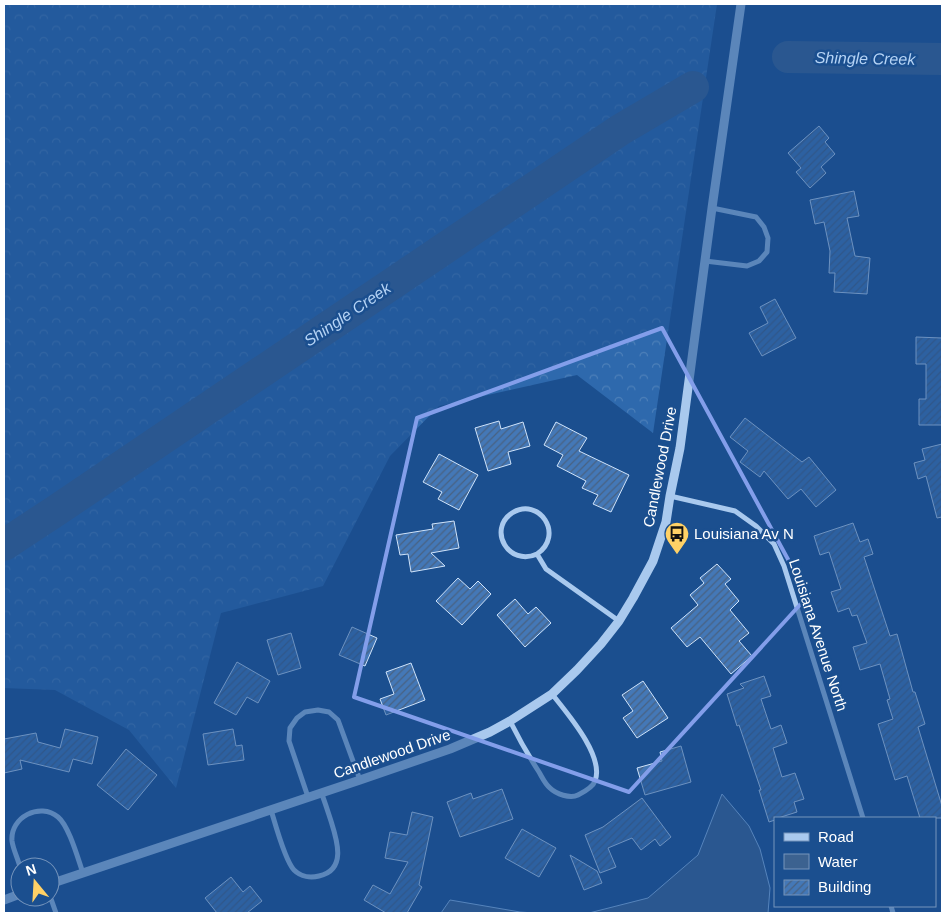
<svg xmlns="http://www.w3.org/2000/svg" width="946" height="917" font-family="Arial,sans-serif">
	<defs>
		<pattern id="forest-crowns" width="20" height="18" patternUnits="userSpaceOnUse" patternTransform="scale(1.25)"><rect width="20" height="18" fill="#2e69ad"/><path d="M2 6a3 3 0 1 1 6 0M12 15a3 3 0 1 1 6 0" fill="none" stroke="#4d80b9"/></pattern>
		<pattern id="building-hatch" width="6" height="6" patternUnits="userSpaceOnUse" patternTransform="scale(1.25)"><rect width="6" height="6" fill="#4478b7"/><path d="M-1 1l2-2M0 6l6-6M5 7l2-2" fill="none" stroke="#486282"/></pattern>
	</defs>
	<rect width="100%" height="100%" fill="#1b4f8f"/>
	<!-- forest -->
	<path fill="url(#forest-crowns)" d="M4,4H717L653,433L577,375L439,406L390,456L323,586L221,613L176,788L129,730L55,690L4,688Z"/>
	<!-- water -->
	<path fill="#3c6290" stroke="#9cc4f0" d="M722,794L749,826L760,849L770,888L768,913H589L648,898L698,855Z
		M450,900L520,912L534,913H441Z"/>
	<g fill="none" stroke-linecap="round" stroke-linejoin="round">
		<!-- river -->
		<path stroke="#3c6290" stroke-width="32" d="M788,57L942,59
			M4,545L54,512L620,130L693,87"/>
	</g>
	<!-- building -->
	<path fill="url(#building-hatch)" stroke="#cfe3fa" d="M819,126L829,138L825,142L835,154L821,167L826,173L810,188L796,172L801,168L788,153Z
		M854,191L859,216L847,218L855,256L870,258L867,294L834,292L835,273H829L830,251L824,222L815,224L810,200Z
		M775,299L796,338L762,356L749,333L768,323L760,307Z
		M916,337L942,338V425H919V399H926V364H916Z
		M745,418L802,462L809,457L836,490L816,507L801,489L788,499L764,471L760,477L740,462L748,451L730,437Z
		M499,421L501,429L523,422L530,446L508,452L511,464L488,471L475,428Z
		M556,422L587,438L579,451L629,475L611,512L593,504L598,495L582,488L586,481L557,466L563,455L544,445Z
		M942,444V517L937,518L926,476L918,479L914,463L925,460L922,449Z
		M439,454L478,475L459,510L438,499L442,492L423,482Z
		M454,521L459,548L431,553L445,566L411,572L408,554L400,555L396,535L433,529L432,524Z
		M853,523L860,542L868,539L873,554L864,557L890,636L897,634L913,692H915L925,724L918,727L942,806V818H920L907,776L895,780L878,724L893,719L887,700L890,699L880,664L860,670L853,647L867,643L857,615L852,616L849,608L838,612L831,592L841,589L829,552L820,555L814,536Z
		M717,564L731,579L725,584L739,601L730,610L749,633L739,641L752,656L731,674L700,637L687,647L671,628L698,605L690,595L704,583L700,578Z
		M458,578L470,589L478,581L491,594L462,625L436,601Z
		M515,599L528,614L536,607L551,623L525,647L497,615Z
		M352,627L377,638L365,666L339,655Z
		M291,633L301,668L278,675L267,640Z
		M237,662L270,681L258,703L247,697L236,715L214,703Z
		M411,663L425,700L386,715L380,699L394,694L386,672Z
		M764,676L771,696L761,699L771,729L781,725L787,743L773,748L782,777L795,773L804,799L794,802L797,812L778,818H775V820L769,822L759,790H761L739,725L737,726L727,694L744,688L740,684Z
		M643,681L668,718L637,738L623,718L633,711L622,695Z
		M65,729L98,737L92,764L73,759L69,772L20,760L22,769L4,773V739L36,733L38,742L60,748Z
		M233,729L236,746L242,745L244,760L208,765L203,734Z
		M681,746L691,782L645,795L637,768L662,761L660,752Z
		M126,749L157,775L128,810L97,785Z
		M502,789L513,819L460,837L447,802L471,793L473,799Z
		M642,798L671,837L660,846L655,839L641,850L632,838L608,848L616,867L600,873L585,835L603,827Z
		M412,812L433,817L419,885L422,887L407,913H386L364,900L373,885L390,894L408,862L385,858L390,832L407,835Z
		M522,829L556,848L539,877L505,858Z
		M570,855L597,871L602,883L584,890Z
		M231,877L243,892L250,886L262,901L247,913H217L205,898Z"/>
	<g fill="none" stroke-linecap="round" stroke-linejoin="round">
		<!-- minor -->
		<path stroke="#a9c9ee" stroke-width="5" d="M705,261L747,266L759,261L767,252L768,238L764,227L756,217L712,208
			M670,496L735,511L756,526L774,544L784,566L863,818
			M537,554C509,567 487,530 512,513C539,496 565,535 537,554L546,569L619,621
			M510,721C519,739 528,755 539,772C542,777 545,784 550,788C556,794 570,799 578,795C584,792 593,787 595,781C605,756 566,712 552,694
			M308,797L289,741L290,728L297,718L305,712L318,710L329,712L338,720L360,780
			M271,810C275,823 285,861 294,870C301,877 311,878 319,876C347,870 337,840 331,821C328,812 325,802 321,792
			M20,867C18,859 13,849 12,841C10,817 40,802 58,817C69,826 78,859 83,873
			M50,896L56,913
			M891,906L893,913"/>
		<!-- tertiary -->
		<path stroke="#a9c9ee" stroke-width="9" d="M50,884L360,780L450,749L490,732L510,721L552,694L577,670L601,644L619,621L633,598L653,561L666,522L670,496L680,448L712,208L741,4
			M4,900L20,894"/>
	</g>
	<!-- marked area -->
	<path d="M0 0H946V917H0ZM662,328L808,596L629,792L354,697L417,418Z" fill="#1b4f8f" fill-opacity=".55" fill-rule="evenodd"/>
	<path fill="none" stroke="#839eea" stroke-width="4" stroke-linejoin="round" d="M662,328L808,596L629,792L354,697L417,418Z"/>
	<!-- icons -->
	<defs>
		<symbol id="bus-pin" viewBox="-11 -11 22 30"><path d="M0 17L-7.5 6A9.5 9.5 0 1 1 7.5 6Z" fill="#ffd166" stroke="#1b4f8f"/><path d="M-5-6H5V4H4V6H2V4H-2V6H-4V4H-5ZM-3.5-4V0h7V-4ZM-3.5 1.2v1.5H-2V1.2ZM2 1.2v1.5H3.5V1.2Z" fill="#111"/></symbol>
	</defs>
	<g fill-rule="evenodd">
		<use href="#bus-pin" x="663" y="520" width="28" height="38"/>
	</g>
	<g text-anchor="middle" stroke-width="5" stroke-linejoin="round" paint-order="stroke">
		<!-- street labels -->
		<g font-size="15" fill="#fff" stroke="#1b4f8f">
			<text transform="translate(660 467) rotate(-79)" y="5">Candlewood Drive</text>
			<text transform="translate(818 635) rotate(72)" y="5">Louisiana Avenue North</text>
			<text transform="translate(392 754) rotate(-19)" y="5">Candlewood Drive</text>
		</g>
		<!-- poi labels -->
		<g font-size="15" fill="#fff" stroke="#1b4f8f" text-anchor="start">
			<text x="694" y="539">Louisiana Av N</text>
		</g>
		<!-- water labels -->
		<g font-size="16" font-style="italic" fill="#b5d3f5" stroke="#1b4f8f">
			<text transform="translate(865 58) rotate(1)" y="6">Shingle Creek</text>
			<text transform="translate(347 314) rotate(-34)" y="6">Shingle Creek</text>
		</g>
	</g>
	<!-- border -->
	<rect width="946" height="917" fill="none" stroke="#ffffff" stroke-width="10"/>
	<!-- legend -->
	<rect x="774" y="817" width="162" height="90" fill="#1b4f8f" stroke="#7695bc"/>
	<rect x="784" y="833" width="25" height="8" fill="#a9c9ee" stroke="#7695bc"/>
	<text x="818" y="842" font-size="15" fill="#ffffff">Road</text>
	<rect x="784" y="854" width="25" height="15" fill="#3c6290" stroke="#7695bc"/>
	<text x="818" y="867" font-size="15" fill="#ffffff">Water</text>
	<rect x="784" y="880" width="25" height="15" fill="url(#building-hatch)" stroke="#7695bc"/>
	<text x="818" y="892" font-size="15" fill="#ffffff">Building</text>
	<!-- north arrow -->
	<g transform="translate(35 882) rotate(342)"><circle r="24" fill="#1b4f8f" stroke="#7695bc"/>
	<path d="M0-4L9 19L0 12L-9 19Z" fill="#ffd166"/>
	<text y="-8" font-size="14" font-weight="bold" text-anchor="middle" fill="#ffffff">N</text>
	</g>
</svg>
